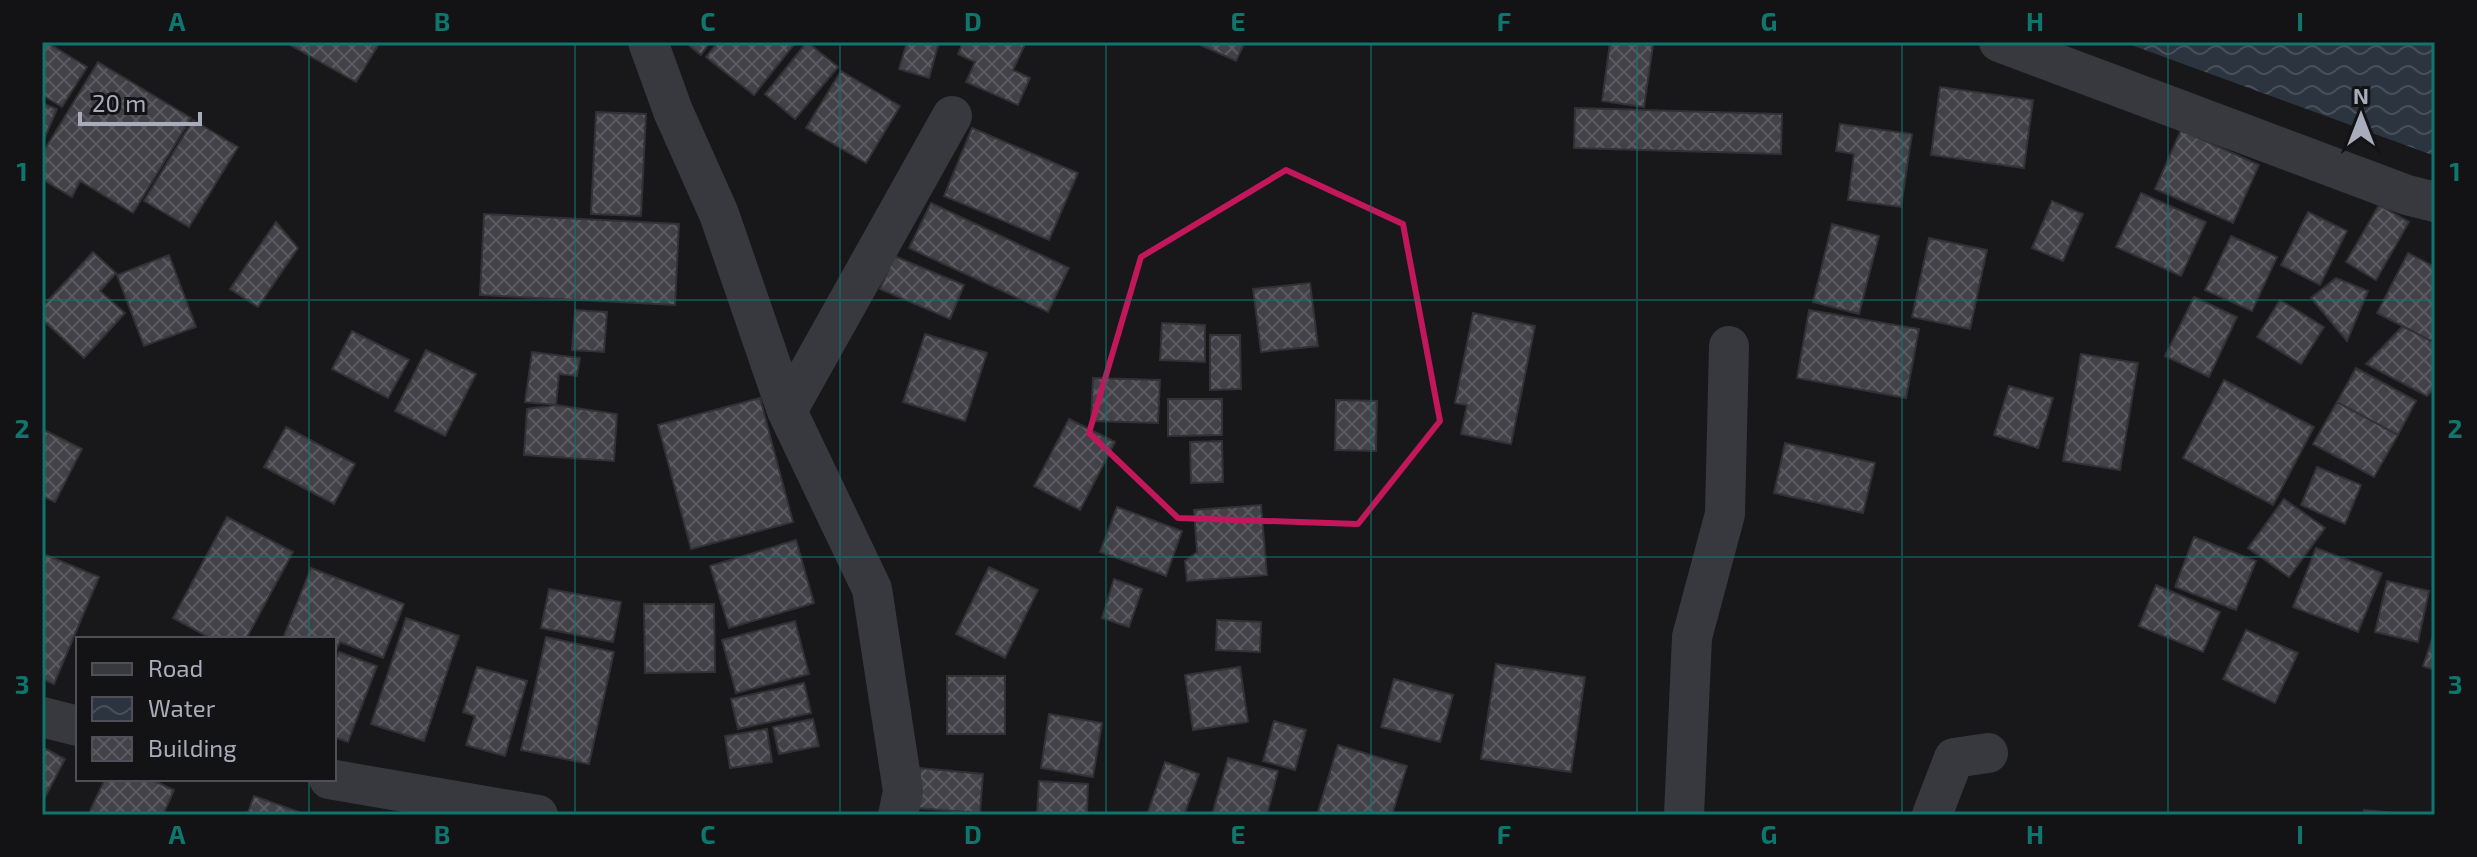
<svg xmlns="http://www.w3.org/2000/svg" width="2477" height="857" font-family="'Exo 2',sans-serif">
	<defs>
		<pattern id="water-waves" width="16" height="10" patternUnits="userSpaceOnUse" patternTransform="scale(2)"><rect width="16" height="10" fill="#2c353f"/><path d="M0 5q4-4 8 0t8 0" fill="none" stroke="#485059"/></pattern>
		<pattern id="building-cross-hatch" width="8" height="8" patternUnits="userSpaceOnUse" patternTransform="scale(2)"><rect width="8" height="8" fill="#424147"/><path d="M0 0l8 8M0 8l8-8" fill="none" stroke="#5a5a60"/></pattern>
	</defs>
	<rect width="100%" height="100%" fill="#18171a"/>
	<!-- water -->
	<path fill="url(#water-waves)" d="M2123,42H2435V156Z"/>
	<!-- building -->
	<path fill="url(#building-cross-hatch)" stroke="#323136" stroke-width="2" d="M42,42H46L87,67L62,107L42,95Z
		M285,42H380L356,82Z
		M685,42H710L701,55Z
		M718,42H796L754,95L706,57Z
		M807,42L838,67L795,119L765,94Z
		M907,42H939L929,78L899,69Z
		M963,42H1026L1013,70L1030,78L1018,105L966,82L975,62L958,54Z
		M1194,42H1245L1236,61Z
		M1610,42L1653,45L1644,107L1602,101Z
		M98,62L191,118L133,213L80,181L72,197L42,179V154Z
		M841,71L900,106L866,163L806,128Z
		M1940,87L2033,100L2024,168L1931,155Z
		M42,103L57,109L42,144Z
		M1575,108L1782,114L1781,154L1574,148Z
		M596,112L646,114L641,216L591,214Z
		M193,120L238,147L189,227L144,201Z
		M1840,124L1912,134L1901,207L1848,200L1854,154L1836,151Z
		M972,128L1078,173L1049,240L944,196Z
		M2181,130L2259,165L2233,223L2155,189Z
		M2141,193L2206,222L2181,276L2116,247Z
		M2052,201L2083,214L2063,261L2032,248Z
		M931,203L1069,268L1048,312L909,248Z
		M2379,205L2409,222L2376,280L2346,262Z
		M2308,212L2347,231L2320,285L2281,265Z
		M484,214L679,224L675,305L480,295Z
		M276,222L298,248L258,307L230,289Z
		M1832,224L1879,236L1859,314L1813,302Z
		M2231,236L2277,257L2252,311L2205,290Z
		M1929,238L1987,250L1970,329L1912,317Z
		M93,252L116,273L100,291L125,313L84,358L42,319V307Z
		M2408,253L2435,267V343L2377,313Z
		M169,255L196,327L144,346L117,275Z
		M894,256L964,285L950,319L880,289Z
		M2336,278L2368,291L2347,341L2311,298Z
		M1310,283L1318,346L1261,352L1253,289Z
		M2194,297L2237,317L2209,377L2165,356Z
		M2280,300L2324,327L2301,364L2257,337Z
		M575,310L607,312L604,352L572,350Z
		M1809,310L1919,329L1906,398L1797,378Z
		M1473,313L1535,326L1511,444L1461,434L1467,405L1455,403Z
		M1162,323L1205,325V362L1160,360Z
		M2403,326L2435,343V388L2427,396L2366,364Z
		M352,331L409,360L388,398L332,369Z
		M925,334L987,353L965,421L903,402Z
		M1210,335H1240L1241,389L1210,390Z
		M426,350L476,374L445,436L395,411Z
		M532,352L580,358L577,376L559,374L556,405L525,402Z
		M2081,354L2138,363L2120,470L2063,461Z
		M2356,368L2416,401L2398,435L2337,402Z
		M1093,378L1160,380L1158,423L1091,421Z
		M2224,380L2314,427L2273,505L2183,458Z
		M2009,386L2053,398L2038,448L1994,435Z
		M760,398L793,522L691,549L658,425Z
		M1168,399H1222V435L1168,436Z
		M1336,400L1377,401L1376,451L1335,450Z
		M2337,402L2398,435L2374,477L2313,444Z
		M556,405L617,414L614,461L524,455L527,409Z
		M1069,419L1115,442L1080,510L1034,486Z
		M286,427L355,464L334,504L264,467Z
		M42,429L82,449L55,502L42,496Z
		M1222,441L1223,482L1191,483L1190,442Z
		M1785,443L1875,463L1863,513L1774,493Z
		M2317,467L2361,485L2345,524L2301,505Z
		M2284,499L2325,528L2289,577L2248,548Z
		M1261,505L1267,575L1187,581L1185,561L1197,552L1194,510Z
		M1117,507L1182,531L1166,576L1100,552Z
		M227,517L293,552L246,639H212L173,618Z
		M2194,537L2256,561L2236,610L2175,587Z
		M796,540L814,603L729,628L710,566Z
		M2316,548L2382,573L2358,632L2293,607Z
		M46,555L99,577L54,684L42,679V564Z
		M989,567L1038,590L1005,658L956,634Z
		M311,568L404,604L383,658L340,642L334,655V639H291L284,636Z
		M1114,579L1142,589L1129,627L1102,618Z
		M2387,581L2429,591L2418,642L2375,632Z
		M2156,585L2220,612L2203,652L2139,626Z
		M549,589L621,602L613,642L541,628Z
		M644,604H714L715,672L645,673Z
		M406,618L459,636L424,741L371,724Z
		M1217,620L1261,622L1260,652L1216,650Z
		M795,621L809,674L736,693L722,640Z
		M2246,630L2298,653L2275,703L2223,679Z
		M2435,630V670L2423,666Z
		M546,637L614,652L589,764L521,750Z
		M339,652L377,666L348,742L334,737V663Z
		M1496,664L1585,677L1571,772L1481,759Z
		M477,667L527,681L505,756L466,745L475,716L463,712Z
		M1240,667L1248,722L1193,730L1185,675Z
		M947,676H1005V734H947Z
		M1394,679L1453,695L1440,742L1381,727Z
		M804,683L811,713L738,729L731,699Z
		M1049,714L1102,723L1093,777L1041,768Z
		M813,719L819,746L779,754L773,727Z
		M1274,721L1306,730L1295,770L1263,761Z
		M767,729L772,762L730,768L725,736Z
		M1338,745L1407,766L1392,815H1317Z
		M42,747L65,759L42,803Z
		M1228,758L1278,771L1267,815H1212Z
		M1165,762L1199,774L1184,815H1147Z
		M920,768L983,774L980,813L916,808Z
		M105,779H150L174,790L163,815H88Z
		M1039,781L1088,784L1087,815H1037Z
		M254,796L307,815H247Z
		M2364,810L2416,815H2363Z"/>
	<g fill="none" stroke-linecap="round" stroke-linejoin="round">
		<!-- minor -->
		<path stroke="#38393f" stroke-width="40" d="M648,42L673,111L719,214L787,411L872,589L903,791L898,815
			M1999,42L2407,195L2435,202
			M787,411L952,116
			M42,717L78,726
			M329,779L538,815
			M1684,815L1692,637L1725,514L1729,346
			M1932,815L1954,758L1988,753"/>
	</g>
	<!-- marked area -->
	<path fill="none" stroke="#c2185b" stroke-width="6" stroke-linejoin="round" d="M1286,170L1403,224L1440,421L1358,524L1178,518L1089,433L1141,257Z"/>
	<!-- grid -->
	<path fill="none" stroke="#0f766e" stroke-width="2" stroke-opacity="0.55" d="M309,42V639M575,42V815M840,42V815M1106,42V815M1371,42V815M1637,42V815M1902,42V815M2168,42V815M42,300H2435M42,557H2435M309,779V815"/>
	<!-- border -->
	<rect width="2477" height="857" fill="none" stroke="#131215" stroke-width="88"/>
	<!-- legend -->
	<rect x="76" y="637" width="260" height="144" fill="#131215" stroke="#4f5057" stroke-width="2"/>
	<rect x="92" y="663" width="40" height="12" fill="#38393f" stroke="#4f5057" stroke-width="2"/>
	<text x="148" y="677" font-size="24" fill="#a9acbb">Road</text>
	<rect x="92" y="697" width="40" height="24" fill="url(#water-waves)" stroke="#4f5057" stroke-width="2"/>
	<text x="148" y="717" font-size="24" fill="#a9acbb">Water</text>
	<rect x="92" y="737" width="40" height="24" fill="url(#building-cross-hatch)" stroke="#4f5057" stroke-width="2"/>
	<text x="148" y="757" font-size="24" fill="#a9acbb">Building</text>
	<!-- north arrow -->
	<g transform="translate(2361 116)" stroke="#131215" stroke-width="6" paint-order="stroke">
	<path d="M0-6L14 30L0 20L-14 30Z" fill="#a9acbb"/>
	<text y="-12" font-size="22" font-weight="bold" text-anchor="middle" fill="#a9acbb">N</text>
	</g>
	<!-- scale -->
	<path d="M80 112v12h120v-12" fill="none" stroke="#a9acbb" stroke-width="4"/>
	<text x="92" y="112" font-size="24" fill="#a9acbb" stroke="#131215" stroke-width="6" paint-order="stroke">20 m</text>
	<rect x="44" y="44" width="2389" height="769" fill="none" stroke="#0f766e" stroke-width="3"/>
	<g font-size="26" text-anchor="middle" font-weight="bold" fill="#0f766e">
		<text x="177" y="31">A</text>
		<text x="442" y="31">B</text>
		<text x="708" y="31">C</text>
		<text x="973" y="31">D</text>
		<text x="1238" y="31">E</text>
		<text x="1504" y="31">F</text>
		<text x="1769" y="31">G</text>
		<text x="2035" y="31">H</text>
		<text x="2300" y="31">I</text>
		<text x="22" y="181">1</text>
		<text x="2455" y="181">1</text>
		<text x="22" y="438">2</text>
		<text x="2455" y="438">2</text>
		<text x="22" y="694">3</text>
		<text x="2455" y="694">3</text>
		<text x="177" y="844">A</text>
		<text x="442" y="844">B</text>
		<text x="708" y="844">C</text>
		<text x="973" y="844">D</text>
		<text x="1238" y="844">E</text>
		<text x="1504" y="844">F</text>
		<text x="1769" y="844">G</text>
		<text x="2035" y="844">H</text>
		<text x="2300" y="844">I</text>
	</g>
</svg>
